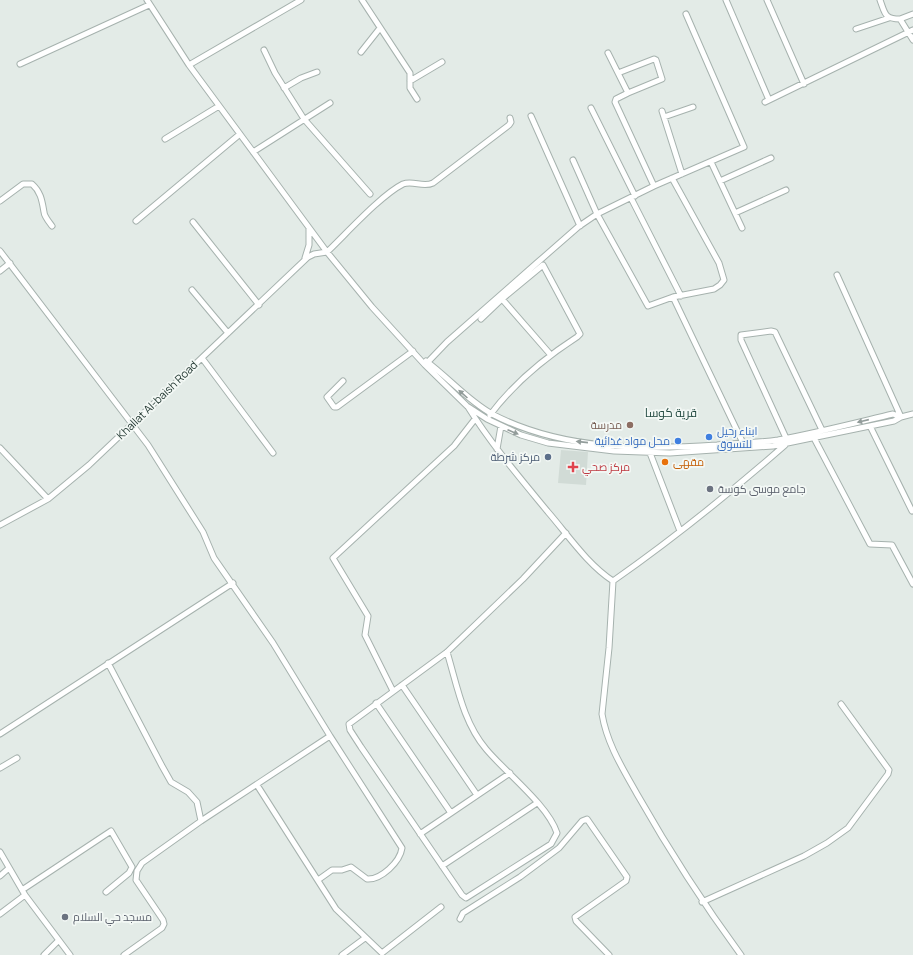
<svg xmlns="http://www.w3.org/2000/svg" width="913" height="955" font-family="Manrope,Cairo,sans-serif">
	<rect width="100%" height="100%" fill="#e3ebe7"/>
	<!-- built -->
	<path fill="#d1dbd6" d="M561,450L588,452L586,485L558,483Z"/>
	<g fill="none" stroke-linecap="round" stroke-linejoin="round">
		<defs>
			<path id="minor" d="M147,0L189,65L327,252L372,307L425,365L467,406L487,419L521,435L548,443L614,451L670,453L773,446L894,421L901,417L913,414
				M362,0L410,73V88L417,99
				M726,0L769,100
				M767,0L804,84
				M880,0C885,13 884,19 900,19L913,40
				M900,19L913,14
				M856,29L889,18
				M264,50L275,73L304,119L370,194
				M361,52L380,28
				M608,53L628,93L616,99L615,102L654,186
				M20,64L149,5
				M189,65L301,0
				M618,73L654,59L656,60L662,79L628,93
				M410,81L442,62
				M284,88L301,78L317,72
				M765,102L913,30
				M591,108L635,196
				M662,111L682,174
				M531,116L580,226
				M664,117L693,107
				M165,139L219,106
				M253,152L330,103
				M573,160L597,214L648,306L673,297L714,289L720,285L724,280L719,263L672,178
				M711,162L742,228
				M720,181L771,158
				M631,198L681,296
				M0,201L23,184H32C41,192 42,201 44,212C44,216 49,222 52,226
				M735,213L786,190
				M136,221L240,134
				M193,222L259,305
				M0,251L148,445L203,532L214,558L273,643L330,736L201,821L142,863L137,871L136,880L163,920L164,924L162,928L124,955
				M305,258L309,245V229
				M0,271L10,263
				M837,275L901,417
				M192,290L228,333
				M673,297L743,443
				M481,319L502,299
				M202,358L273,453
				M426,361C449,378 467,400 492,414C561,450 642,450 717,445C737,443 758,443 778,440C816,433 855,423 893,414L901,417
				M425,365L447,342L538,262L578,227L597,214L654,186L744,147L686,14
				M343,381L327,397L334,407H337L413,351
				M468,407C491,444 520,478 548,512C568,535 587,564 613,581
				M490,415C514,383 543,359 577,337L580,334L543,265L502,299L550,354
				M870,426L912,511
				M786,438L741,340V335L771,331L775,332L822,430
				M814,438L870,544L892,545L913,584
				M0,448L48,499
				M497,449L501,426
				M650,453L680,531
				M0,525L48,499L89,465L308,257L314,254L327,252C346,234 381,195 403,184C413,180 423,188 433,183L509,125L511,122L510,118
				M613,581L609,648L602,714C607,744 623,769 637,794C670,852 702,902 741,955
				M613,581C673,539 730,493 785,445
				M447,652C457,685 463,722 486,749C505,772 548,805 557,833L551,844L466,898L462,895L361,747L350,730L349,724L447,652L523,579L566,533
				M108,663L162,766L171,782L188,792L197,802L201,821
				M402,685L477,795
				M393,691L365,635L368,616L333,558L454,446L475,419
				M376,703L451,813
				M0,734L233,583
				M0,768L17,758
				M257,785L336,909L382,953L441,907
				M420,834L510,773
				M0,852L25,895L70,955
				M442,866L537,803
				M0,876L9,868
				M318,880L332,870H342L351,867L367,879C381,880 400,862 402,848L330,736
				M22,890L111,831L132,867L129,873L106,892
				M702,902L804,856L827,843L848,828L888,774L889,770L841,704
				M0,914L25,895
				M460,919L463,913L520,877L559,848L582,821L587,819L627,877L626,881L575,917L576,921L609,955
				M44,955L58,941
				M342,955L365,938"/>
		</defs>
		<!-- minor casing -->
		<use href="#minor" stroke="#a6b2ae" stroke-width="7"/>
		<!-- minor -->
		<use href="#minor" stroke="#fff" stroke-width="5"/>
	</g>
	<!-- one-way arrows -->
	<defs><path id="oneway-solid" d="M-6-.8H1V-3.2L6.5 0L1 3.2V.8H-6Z"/></defs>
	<g fill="#929c9a">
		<use href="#oneway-solid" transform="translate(463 394) rotate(-138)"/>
		<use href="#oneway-solid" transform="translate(863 421) rotate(167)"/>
		<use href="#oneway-solid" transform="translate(513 432) rotate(23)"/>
		<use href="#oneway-solid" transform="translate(582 442) rotate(-174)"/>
	</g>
	<!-- markers -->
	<circle fill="#8d6e63" stroke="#f3f8f5" stroke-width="1.5" cx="630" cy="425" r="4"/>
	<g fill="#3f7fe0" stroke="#f3f8f5" stroke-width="1.5">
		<circle cx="709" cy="437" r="4"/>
		<circle cx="678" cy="441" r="4"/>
	</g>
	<circle fill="#5c6f8a" stroke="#f3f8f5" stroke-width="1.5" cx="548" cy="457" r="4"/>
	<circle fill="#e8710a" stroke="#f3f8f5" stroke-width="1.5" cx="665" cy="462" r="4"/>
	<path fill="#e0444e" stroke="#f3f8f5" stroke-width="1.5" d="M571 461h4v4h4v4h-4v4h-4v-4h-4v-4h4z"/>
	<g fill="#6b7280" stroke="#f3f8f5" stroke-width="1.5">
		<circle cx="710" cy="489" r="4"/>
		<circle cx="65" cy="917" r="4"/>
	</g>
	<g text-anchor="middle" stroke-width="3.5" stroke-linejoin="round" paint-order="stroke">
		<!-- street labels -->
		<g font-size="11" fill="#253a34" stroke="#f3f8f5">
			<text transform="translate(157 400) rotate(-44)" y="4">Khallat Al-baish Road</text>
		</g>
		<!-- education labels -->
		<g font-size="11" fill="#785e54" stroke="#f3f8f5" text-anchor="end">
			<text x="622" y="429">مدرسة</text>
		</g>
		<!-- shop labels -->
		<g font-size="11" fill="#366cbe" stroke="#f3f8f5" text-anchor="start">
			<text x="717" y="435">ابناء رحيل<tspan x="717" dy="13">للتسوق</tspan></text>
			<text x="670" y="445" text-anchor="end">محل مواد غذائية</text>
		</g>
		<!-- service labels -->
		<g font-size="11" fill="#4e5e75" stroke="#f3f8f5" text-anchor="end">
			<text x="540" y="461">مركز شرطة</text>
		</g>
		<!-- food labels -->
		<g font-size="11" fill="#c56008" stroke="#f3f8f5" text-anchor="start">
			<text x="673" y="466">مقهى</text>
		</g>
		<!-- health labels -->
		<g font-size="11" fill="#be3a42" stroke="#f3f8f5" text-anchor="start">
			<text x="582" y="471">مركز صحي</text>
		</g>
		<!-- worship labels -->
		<g font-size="11" fill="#5b616d" stroke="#f3f8f5" text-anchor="start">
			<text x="718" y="493">جامع موسى كوسة</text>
			<text x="73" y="921">مسجد حي السلام</text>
		</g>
		<!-- neighbourhood labels -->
		<g font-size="12" fill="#234a41" stroke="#f3f8f5">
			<text x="671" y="417">قرية كوسا</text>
		</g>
	</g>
</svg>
